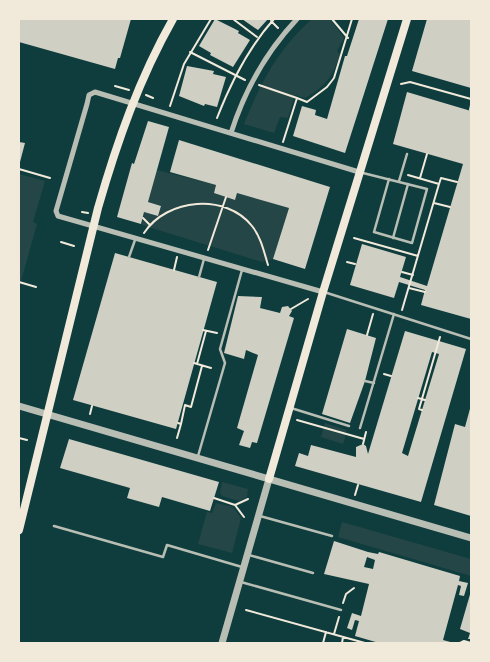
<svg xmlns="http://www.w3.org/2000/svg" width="490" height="662" font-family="Spectral,serif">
	<rect width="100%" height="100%" fill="#0f3d3e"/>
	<!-- green -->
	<path fill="#244646" d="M312,19H330L344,38L337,51L340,55C333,76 325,87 305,98L295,95L288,118L280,117L274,133L244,124C261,82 278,49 312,19Z
		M157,170L216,185L214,193L235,200L237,193L289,208L273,259L262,262L142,225L144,212L158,216L161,206L148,202Z
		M19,174L45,181L33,222L37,224L21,281L19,280Z
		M325,423L347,430L343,444L321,437Z
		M222,482L248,489L247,497L239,501L222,496L220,493Z
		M216,503L233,507L241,518L232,553L198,544L207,512L212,513Z
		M342,522L471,559V576L338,537Z"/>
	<!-- building -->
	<path fill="#cfcfc3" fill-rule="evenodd" d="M19,19H131L120,58H118L115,69L19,42Z
		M215,19L239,31L238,33L250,40L233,67L210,55L211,53L199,46Z
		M242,19H268L258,30Z
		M359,19H388L345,153L293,136L302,106L316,110L315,115L327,119L345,56H347Z
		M427,19H471V88L412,71Z
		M187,66L214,71L213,74L226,77L217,107L205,104L204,106L179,96Z
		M407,92L471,111V319L421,305L425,290L399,282L394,298L350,285L362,244L406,257L400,277L427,286L452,201L463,164L393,144Z
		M148,121L169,127L148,202L161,206L158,216L144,212L141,224L117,217L132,163L134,164Z
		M179,140L330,187L305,269L273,259L289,208L237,193L235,200L214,193L216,185L170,172Z
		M19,142L25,143L20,162L19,161Z
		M115,253L217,282L176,429L73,400Z
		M238,296L262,297L260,308L280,313L282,307L288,306L292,311L289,316L294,318L257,443L252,442L250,448L239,445L244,431L237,428L258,355L246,350L244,359L224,353Z
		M347,329L376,338L365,381L350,423L322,414Z
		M405,331L466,349L421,502L295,466L299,453L308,456L311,445L356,457V447L363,444L366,446L368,454ZM432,352L439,354L408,456L402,453Z
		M471,405V516L434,505L455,424L465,427Z
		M69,439L219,482L210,511L162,497L159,507L127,498L130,488L60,468Z
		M334,541L368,552L378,554L379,552L460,576L459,581L468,583L464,596L459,595L461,586L458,585L443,640L454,643H379L355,636L359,621L355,620L352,630L347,628L352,613L361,616L369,584L324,574ZM367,557L375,560L373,569L364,567Z
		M471,591V639H468L470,633L460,629Z"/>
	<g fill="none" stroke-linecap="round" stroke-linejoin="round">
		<!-- path -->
		<path stroke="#f1e9da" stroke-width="2" d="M233,19L257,37
			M332,19L348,38
			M271,21L278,28
			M190,52L245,80
			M401,84L410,82L471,99
			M259,85L297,98
			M115,86L129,90
			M146,95L153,98
			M170,106L184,64L211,19
			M470,110L471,105
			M217,118C231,82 248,48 274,19
			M283,142L297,98L307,102L327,87L334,78L352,19
			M19,169L50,178
			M408,175L439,184L441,178L457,182
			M420,178L427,154
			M434,203L450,207
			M82,212L88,213
			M143,218L150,225
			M144,233C167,198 226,193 252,226C261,237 264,252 268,265
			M354,238L418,256
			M61,242L74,246
			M208,250L226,197
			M347,262L355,264
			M174,270L177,257
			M402,272L413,275
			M19,282L36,287
			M409,288L425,292
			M291,309L308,299
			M402,310L439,184
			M203,330L217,333
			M367,335L373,314
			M194,363L211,368
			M197,364L206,331
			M384,374L391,376
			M418,398L425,400
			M422,410L419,409L440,337
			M90,414L92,406
			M297,420L364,439
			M178,423L181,424L185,405L191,407L202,366
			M19,429V432
			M19,438L27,440
			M177,438L181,424
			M363,444L366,432
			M355,495L358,485
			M214,498L235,505L248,499
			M235,505L244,517
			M343,603L346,594L354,588
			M246,610L365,643
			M334,634L339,617
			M323,643L326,632
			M342,643L343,637
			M460,643L464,641L471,643"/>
		<!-- service -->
		<path stroke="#b8beb3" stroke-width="2.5" d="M363,173L427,189L412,243L374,232L389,179
			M399,181L407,154
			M393,238L408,184
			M129,257L135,240
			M199,277L204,259
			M324,292L471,339
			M365,381L374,383
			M291,408L349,426
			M360,428L394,314
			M198,456L225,363L220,349L242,270
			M260,516L332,536
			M54,526L163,557L167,545L242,567
			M249,555L313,573
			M241,582L341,610"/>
		<!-- minor -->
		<path stroke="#b8beb3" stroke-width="5" d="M231,133C245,89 266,52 297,19
			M323,292L58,216L56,211L87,104L89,95L95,92L359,172"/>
		<!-- tertiary -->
		<path stroke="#b8beb3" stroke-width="7" d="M19,406L471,538
			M222,643L269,479"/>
		<!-- secondary -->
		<path stroke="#f1e9da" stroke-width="8" d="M269,479L323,292L407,19
			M19,530L98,208C117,142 139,79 173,19"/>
	</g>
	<!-- border -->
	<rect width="490" height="662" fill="none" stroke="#f1e9da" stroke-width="40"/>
</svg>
